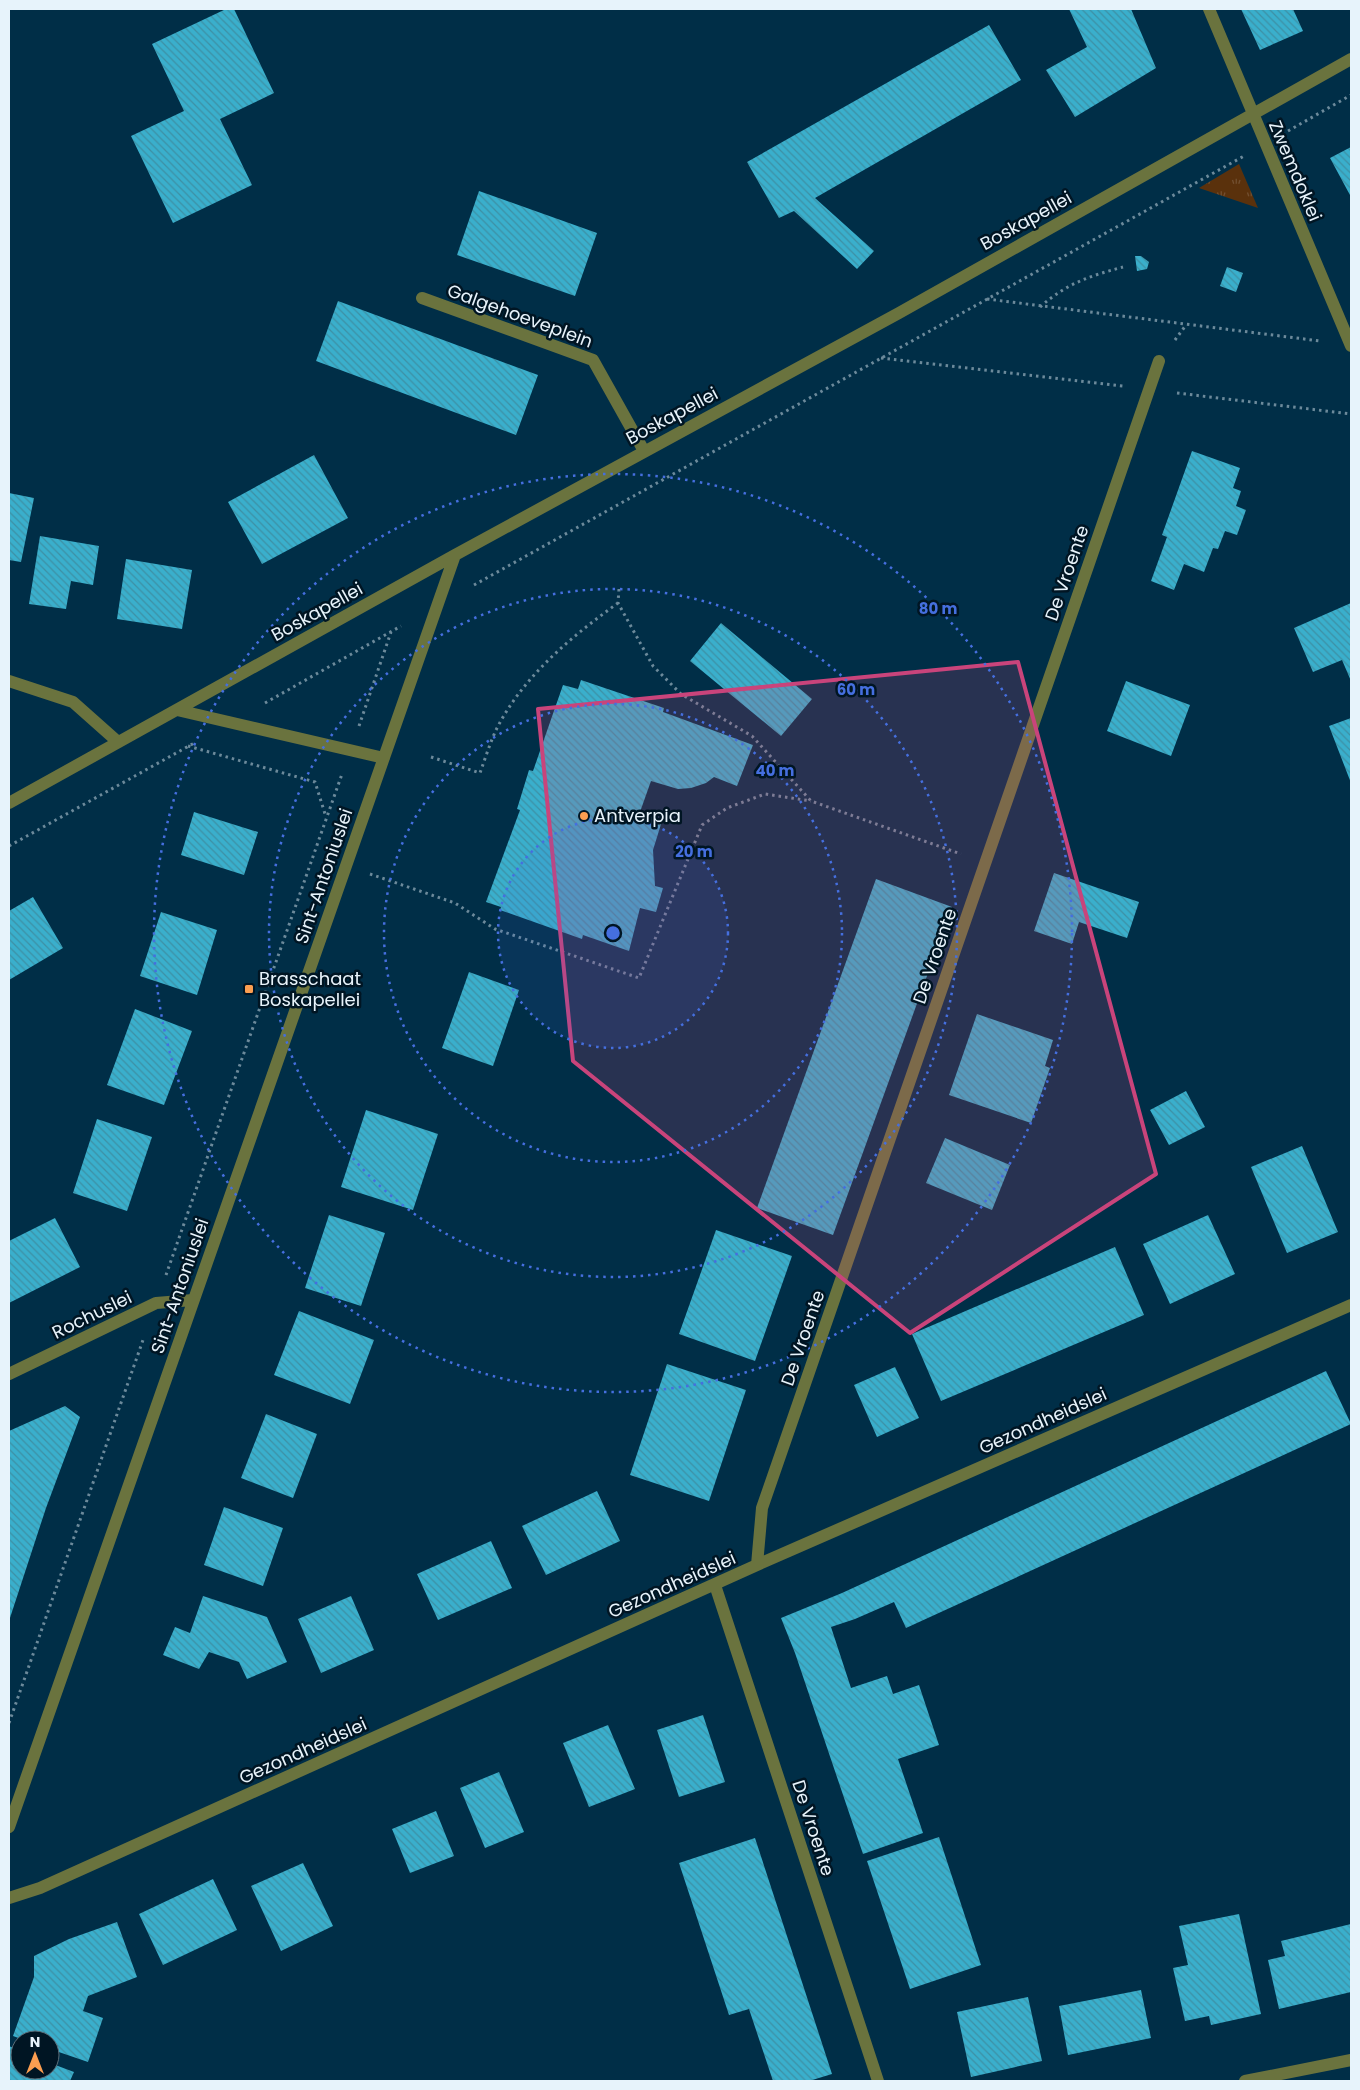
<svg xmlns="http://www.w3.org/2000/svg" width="1360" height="2090" font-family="Poppins,sans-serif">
	<defs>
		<pattern id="grass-tufts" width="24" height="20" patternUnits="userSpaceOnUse" patternTransform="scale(1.25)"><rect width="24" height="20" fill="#5a310c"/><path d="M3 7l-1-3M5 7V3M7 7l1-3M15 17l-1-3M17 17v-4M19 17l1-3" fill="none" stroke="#724f30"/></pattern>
		<pattern id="building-back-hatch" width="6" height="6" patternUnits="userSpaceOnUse" patternTransform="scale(1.25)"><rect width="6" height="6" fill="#3aafcc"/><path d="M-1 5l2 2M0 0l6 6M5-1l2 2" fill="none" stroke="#3d90a5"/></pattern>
	</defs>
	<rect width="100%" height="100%" fill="#002e47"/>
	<!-- grass -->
	<path fill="url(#grass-tufts)" d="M1239,164L1258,208L1199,188Z"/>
	<!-- building -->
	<path fill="url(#building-back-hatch)" d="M226,9H234L274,93L220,119L252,185L173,223L131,136L184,111L152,44Z
		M1069,9H1131L1156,68L1075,117L1046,70L1087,47Z
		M1241,9H1293L1303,31L1260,50Z
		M989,25L1021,80L815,198L874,251L857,269L794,211L779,218L747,162Z
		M1351,147V197L1330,158Z
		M479,191L597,233L575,296L457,255Z
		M1135,256H1141L1149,262L1147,269L1137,271Z
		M1227,267L1243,273L1236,292L1220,286Z
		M338,301L538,375L516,435L316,361Z
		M1192,451L1240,468L1233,488L1241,491L1236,506L1246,510L1237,535L1225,531L1218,549L1213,548L1204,572L1184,564L1174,590L1151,581L1167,537L1162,535Z
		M314,455L348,518L262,564L228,502Z
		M9,493L34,498L21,562L9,560Z
		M40,536L99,546L93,585L71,581L66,609L29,604Z
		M126,559L192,570L182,629L117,619Z
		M1351,603V681L1342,660L1313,672L1294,628Z
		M721,623L812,699L781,736L690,661Z
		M581,680L664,708L663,712L753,745L737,786L714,777L706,783L691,788L678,789L651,781L640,812L662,821L653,850L655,886L663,888L656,912L640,908L629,951L583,935L582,939L500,910L501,907L486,902L520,810L517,809L529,770L533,771L563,685L578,689Z
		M1126,681L1190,705L1171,756L1107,731Z
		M1351,718V783L1329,726Z
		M194,812L258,832L244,875L181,855Z
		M1054,873L1139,902L1127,938L1079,922L1072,944L1034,931Z
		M876,879L952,907L833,1235L757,1208Z
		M33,897L63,948L9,980V911Z
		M161,912L217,930L197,995L140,976Z
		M469,972L519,990L493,1066L442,1048Z
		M135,1009L192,1031L164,1105L107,1085Z
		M977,1014L1053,1040L1045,1066L1050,1068L1031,1123L949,1095Z
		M1186,1091L1205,1127L1169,1145L1150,1110Z
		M366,1110L438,1134L413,1210L341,1187Z
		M97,1119L152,1137L127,1211L73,1193Z
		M945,1138L1010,1165L992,1210L926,1183Z
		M1302,1146L1338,1232L1287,1253L1251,1167Z
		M329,1215L385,1233L361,1306L305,1288Z
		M1208,1215L1235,1274L1170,1304L1143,1244Z
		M55,1218L80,1267L9,1303V1241Z
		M716,1230L792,1256L755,1361L679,1334Z
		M1115,1247L1144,1315L941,1401L912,1334Z
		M299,1311L374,1340L350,1404L274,1375Z
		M667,1364L746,1390L709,1501L630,1475Z
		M895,1367L919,1418L877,1437L854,1385Z
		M1326,1371L1351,1424L906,1628L894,1602L855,1619L831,1627L851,1688L887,1676L893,1694L919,1685L939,1745L898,1759L923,1833L863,1854L795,1653L781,1618L842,1593Z
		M65,1406L80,1417L46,1508L9,1621V1431Z
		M266,1414L317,1434L293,1498L241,1478Z
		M597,1491L620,1541L546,1575L522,1526Z
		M224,1507L283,1528L263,1586L204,1565Z
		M491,1541L512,1588L438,1620L417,1574Z
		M203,1596L267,1617L287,1662L247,1679L239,1662L209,1652L199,1669L163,1655L175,1627L190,1633Z
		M351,1596L374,1650L321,1673L298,1619Z
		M703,1715L725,1782L679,1797L657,1730Z
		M608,1725L635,1789L589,1807L563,1743Z
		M499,1772L524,1832L485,1848L460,1788Z
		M436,1811L454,1856L410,1873L392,1829Z
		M939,1837L981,1965L910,1989L867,1861Z
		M755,1838L832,2074L809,2081H773L749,2009L729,2015L679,1863Z
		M303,1863L333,1926L281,1951L251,1886Z
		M213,1879L237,1930L163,1965L139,1914Z
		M1239,1914L1261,2014L1211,2025L1209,2016L1185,2021L1173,1968L1188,1965L1179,1926Z
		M117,1922L137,1977L88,1996L83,2011L103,2018L88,2062L50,2049V2040H24L13,2036L34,1977V1956L69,1939Z
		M1351,1924V1992L1279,2009L1268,1960L1285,1956L1281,1941Z
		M1141,1990L1151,2038L1068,2055L1059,2006Z
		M1028,1997L1042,2061L971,2077L957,2012Z
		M9,2046L20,2051V2070H50V2063L74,2072L70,2081H9Z"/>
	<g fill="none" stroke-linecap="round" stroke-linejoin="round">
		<!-- path -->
		<path stroke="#6c8a9b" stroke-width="3" stroke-dasharray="2.5 4" stroke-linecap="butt" d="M1288,131L1351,95
			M987,299L1320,341
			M1040,307C1067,283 1090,276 1123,267
			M1175,340L1186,325
			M881,358L1123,386
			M1177,393L1351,414
			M474,585L1244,156
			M619,589L618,603L653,666L681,694L752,736L811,801L961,854
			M265,703L401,626
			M359,726L391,632
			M188,746L315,782L326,817
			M431,757L480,773C485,759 490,743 496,730C523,676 571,637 618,603
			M9,846L196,742
			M370,874L455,903L495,929L639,978L702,825L727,808L765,794L811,801
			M166,1275L342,774
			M9,1723L143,1340"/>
		<!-- street -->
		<path stroke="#6a733e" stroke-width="12" d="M1209,9L1351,346
			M422,298L593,360L644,451
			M9,681L73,702L118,742
			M177,710L384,758
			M9,803L455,555L899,313L1351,59
			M9,1374L156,1303L193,1300
			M757,1565L762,1508L1159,361
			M715,1585L878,2081
			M9,1827L455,555
			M9,1898L40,1888L757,1565L1351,1305
			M1245,2081L1351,2060"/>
	</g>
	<!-- marked area -->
	<path fill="#c9447b" fill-opacity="0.2" stroke="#c9447b" stroke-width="4" stroke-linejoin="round" d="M1018,662L1156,1174L910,1333L573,1061L538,709Z"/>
	<!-- distance rings -->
	<circle cx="613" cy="933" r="115" fill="#456fdf" fill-opacity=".12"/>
	<g fill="none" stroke="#456fdf" stroke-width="2.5" stroke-dasharray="2.5 5">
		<circle cx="613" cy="933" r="115"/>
		<circle cx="613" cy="933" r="229"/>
		<circle cx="613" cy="933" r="344"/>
		<circle cx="613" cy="933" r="459"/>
	</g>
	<!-- markers -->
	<g fill="#fb9e51" stroke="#001523" stroke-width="2">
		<circle cx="584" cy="816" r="5"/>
		<rect x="244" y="984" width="10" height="10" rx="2.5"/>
	</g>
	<g text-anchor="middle" stroke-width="5" stroke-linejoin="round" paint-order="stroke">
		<!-- street labels -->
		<g font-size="18" fill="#e7f3fb" stroke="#001523">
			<text transform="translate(1295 171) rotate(67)" y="6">Zwemdoklei</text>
			<text transform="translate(1026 221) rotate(-29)" y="6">Boskapellei</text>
			<text transform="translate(520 316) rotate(20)" y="6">Galgehoeveplein</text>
			<text transform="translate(672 416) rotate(-28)" y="6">Boskapellei</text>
			<text transform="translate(1067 573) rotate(-71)" y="6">De Vroente</text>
			<text transform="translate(317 612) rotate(-29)" y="6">Boskapellei</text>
			<text transform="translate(324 876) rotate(-71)" y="6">Sint-Antoniuslei</text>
			<text transform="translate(935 956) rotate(-71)" y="6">De Vroente</text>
			<text transform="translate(180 1286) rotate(-71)" y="6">Sint-Antoniuslei</text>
			<text transform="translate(92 1315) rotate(-26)" y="6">Rochuslei</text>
			<text transform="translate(803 1338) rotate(-71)" y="6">De Vroente</text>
			<text transform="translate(1043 1421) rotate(-24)" y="6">Gezondheidslei</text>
			<text transform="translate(672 1585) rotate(-24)" y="6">Gezondheidslei</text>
			<text transform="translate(303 1751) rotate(-24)" y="6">Gezondheidslei</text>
			<text transform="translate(813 1828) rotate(72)" y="6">De Vroente</text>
		</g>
		<!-- poi labels -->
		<g font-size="18" fill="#e7f3fb" stroke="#001523" text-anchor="start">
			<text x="594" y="822">Antverpia</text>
			<text x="259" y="985">Brasschaat<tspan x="259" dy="21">Boskapellei</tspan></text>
		</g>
	</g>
	<circle cx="613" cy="933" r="8" fill="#456fdf" stroke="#001523" stroke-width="2.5"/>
	<g font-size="15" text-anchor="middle" font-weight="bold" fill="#456fdf" stroke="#001523" stroke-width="5" stroke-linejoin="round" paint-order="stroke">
		<text x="938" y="614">80 m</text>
		<text x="856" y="695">60 m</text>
		<text x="775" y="776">40 m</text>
		<text x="694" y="857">20 m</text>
	</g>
	<!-- border -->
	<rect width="1360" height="2090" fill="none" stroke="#e7f3fb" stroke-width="20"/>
	<!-- north arrow -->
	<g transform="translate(35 2055)"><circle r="24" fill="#001523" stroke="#5c6e79"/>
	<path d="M0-4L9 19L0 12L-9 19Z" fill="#fb9e51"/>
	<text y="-8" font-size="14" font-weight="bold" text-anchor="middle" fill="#e7f3fb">N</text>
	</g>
</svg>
